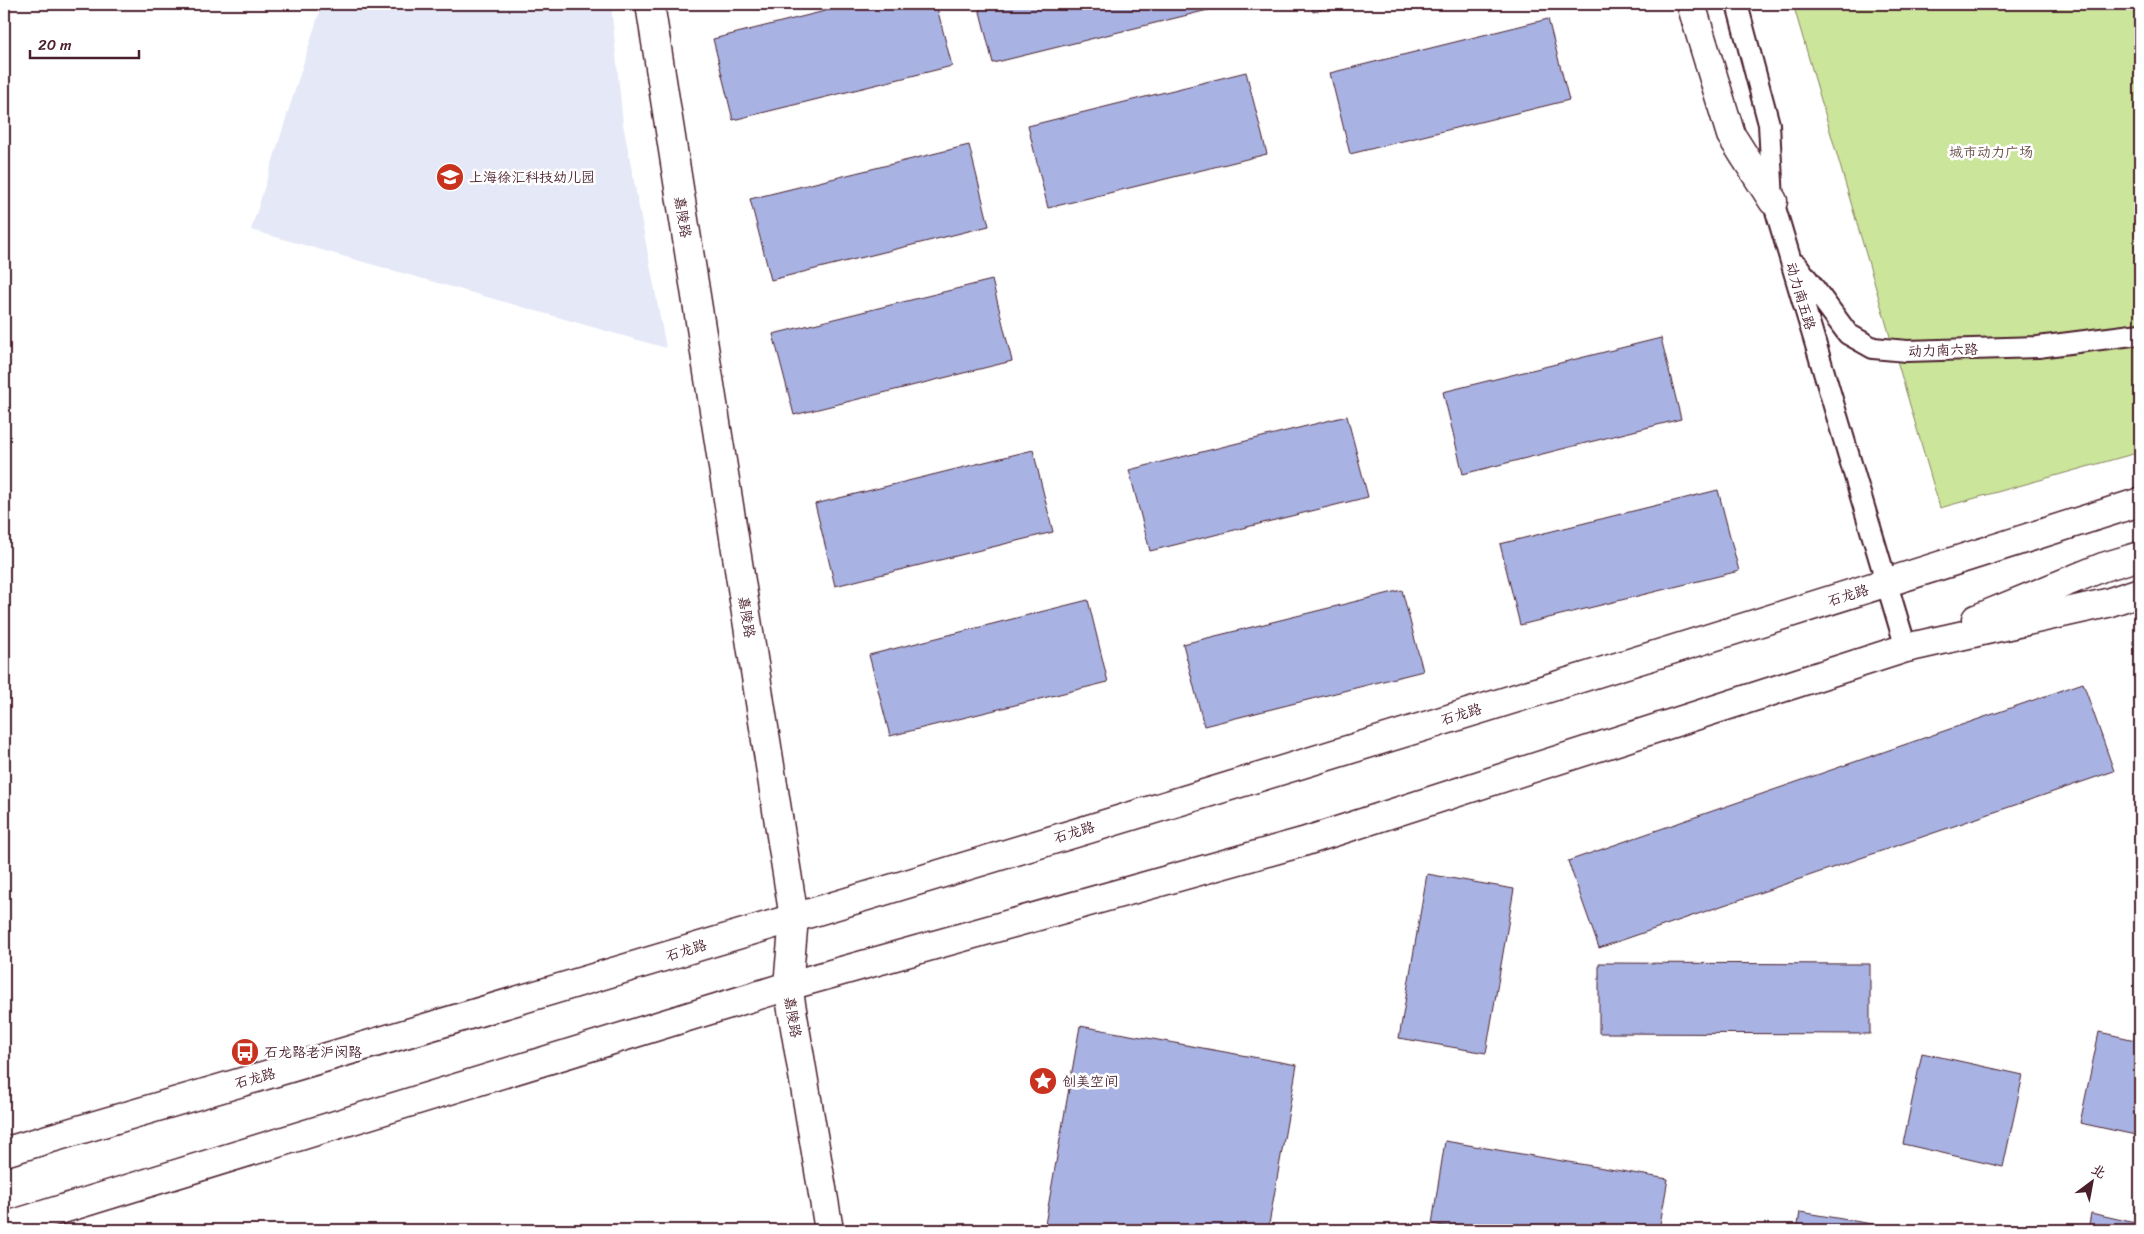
<svg xmlns="http://www.w3.org/2000/svg" width="2144" height="1234" font-family="Sriracha,'LXGW WenKai TC',sans-serif">
	<rect width="100%" height="100%" fill="#fff"/>
	<filter id="ink" filterUnits="userSpaceOnUse"><feTurbulence type="fractalNoise" baseFrequency=".02" numOctaves="2"/><feDisplacementMap in="SourceGraphic" scale="10" xChannelSelector="R" yChannelSelector="G"/><feConvolveMatrix kernelMatrix="1 2 1 2 8 2 1 2 1" color-interpolation-filters="sRGB"/></filter>
	<g filter="url(#ink)">
		<!-- built -->
		<path fill="#e5e8f7" d="M322,4H611L623,124L666,348L251,230Z"/>
		<!-- green -->
		<path fill="#cbe59b" stroke="#8a8263" d="M1793,4H2140V452L1940,508Z"/>
		<!-- building -->
		<path fill="#a8b3e3" stroke="#4a1f2b" d="M853,4H936L952,66L733,120L713,39Z
			M978,4H1210L1212,9L993,63Z
			M1311,4H1345L1313,12Z
			M1548,19L1569,100L1350,154L1330,73Z
			M1246,72L1267,154L1048,208L1028,126Z
			M969,145L989,226L771,280L750,199Z
			M992,280L1012,361L794,415L773,334Z
			M1661,338L1681,419L1463,474L1443,392Z
			M1347,416L1368,497L1150,551L1129,470Z
			M1033,450L1053,532L835,586L815,504Z
			M1718,490L1739,571L1520,625L1500,544Z
			M1402,590L1423,671L1204,726L1183,644Z
			M1088,600L1108,682L890,736L869,655Z
			M2083,683L2114,771L1599,948L1568,861Z
			M1427,874L1514,889L1486,1053L1399,1038Z
			M1599,963L1870,964V1034L1599,1033Z
			M1080,1026L1297,1065L1268,1230H1044Z
			M2099,1032L2140,1041V1136L2080,1123Z
			M1922,1053L2023,1075L2003,1167L1903,1144Z
			M1445,1141L1668,1179L1659,1230H1467L1432,1224Z
			M1800,1212L1908,1230H1797Z
			M2091,1213L2140,1224V1230H2088Z"/>
		<g fill="none" stroke-linecap="round" stroke-linejoin="round">
			<defs>
				<path id="service" d="M1737,4L1769,124L1773,201L1906,648
					M1797,265L1848,334L1873,348L1907,351L2038,347L2140,334"/>
				<path id="minor" d="M650,4L794,918L788,986L829,1230"/>
				<path id="secondary" d="M1691,4L1731,135L1773,201
					M1976,619L2103,567L2140,556
					M4,1152C718,943 1431,729 2140,502
					M4,1227L788,986L1303,842L1906,648L2107,603L2140,592"/>
			</defs>
			<!-- service casing -->
			<use href="#service" stroke="#4a1f2b" stroke-width="24"/>
			<!-- minor casing -->
			<use href="#minor" stroke="#4a1f2b" stroke-width="31"/>
			<!-- secondary casing -->
			<use href="#secondary" stroke="#4a1f2b" stroke-width="31"/>
			<!-- service -->
			<use href="#service" stroke="#fff" stroke-width="20"/>
			<!-- minor -->
			<use href="#minor" stroke="#fff" stroke-width="28"/>
			<!-- secondary -->
			<use href="#secondary" stroke="#fff" stroke-width="28"/>
		</g>
	</g>
	<!-- icons -->
	<defs>
		<symbol id="school-disc" viewBox="-11 -11 22 22"><circle r="9.5" fill="#c8321e" stroke="#fff"/><path d="M0-5L7-2L0 1L-7-2ZM-4 1L0 2.5L4 1V4Q0 6-4 4Z" fill="#fff"/></symbol>
		<symbol id="bus-disc" viewBox="-11 -11 22 22"><circle r="9.5" fill="#c8321e" stroke="#fff"/><path d="M-5-6H5V4H4V6H2V4H-2V6H-4V4H-5ZM-3.5-4V0h7V-4ZM-3.5 1.2v1.5H-2V1.2ZM2 1.2v1.5H3.5V1.2Z" fill="#fff"/></symbol>
		<symbol id="sight-disc" viewBox="-11 -11 22 22"><circle r="9.5" fill="#c8321e" stroke="#fff"/><path d="M0-6L1.8-2.2L6-1.7L2.9 1.2L3.7 5.4L0 3.3L-3.7 5.4L-2.9 1.2L-6-1.7L-1.8-2.2Z" fill="#fff"/></symbol>
	</defs>
	<g fill-rule="evenodd">
		<use href="#school-disc" x="434" y="161" width="32" height="32"/>
		<use href="#bus-disc" x="229" y="1036" width="32" height="32"/>
		<use href="#sight-disc" x="1027" y="1065" width="32" height="32"/>
	</g>
	<g text-anchor="middle" stroke-width="5" stroke-linejoin="round" paint-order="stroke">
		<!-- park labels -->
		<g font-size="14" fill="#6a5047" stroke="#fff">
			<text x="1991" y="157">城市动力广场</text>
		</g>
		<!-- poi labels -->
		<g font-size="14" fill="#4a1f2b" stroke="#fff" text-anchor="start">
			<text x="469" y="182">上海徐汇科技幼儿园</text>
			<text x="264" y="1057">石龙路老沪闵路</text>
			<text x="1062" y="1086">创美空间</text>
		</g>
		<!-- street labels -->
		<g font-size="14" fill="#4a1f2b" stroke="#fff">
			<text transform="translate(683 217) rotate(81)" y="5">嘉陵路</text>
			<text transform="translate(1801 296) rotate(73)" y="5">动力南五路</text>
			<text transform="translate(1943 350) rotate(-2)" y="5">动力南六路</text>
			<text transform="translate(1848 595) rotate(-17)" y="5">石龙路</text>
			<text transform="translate(747 617) rotate(81)" y="5">嘉陵路</text>
			<text transform="translate(1461 714) rotate(-17)" y="5">石龙路</text>
			<text transform="translate(1074 832) rotate(-17)" y="5">石龙路</text>
			<text transform="translate(686 950) rotate(-17)" y="5">石龙路</text>
			<text transform="translate(793 1017) rotate(80)" y="5">嘉陵路</text>
			<text transform="translate(255 1078) rotate(-16)" y="5">石龙路</text>
		</g>
	</g>
	<!-- margin -->
	<rect width="2144" height="1234" fill="none" stroke="#fff" stroke-width="20"/>
	<rect x="10" y="10" width="2124" height="1214" fill="none" stroke="#4a1f2b" stroke-width="2" filter="url(#ink)"/>
	<!-- north arrow -->
	<g transform="translate(2092 1182) rotate(32)" stroke="#ffffff" stroke-width="4" paint-order="stroke">
	<path d="M0-4L9 19L0 12L-9 19Z" fill="#4a1f2b"/>
	<text y="-8" font-size="14" font-weight="bold" text-anchor="middle" fill="#4a1f2b">北</text>
	</g>
	<!-- scale -->
	<path d="M30 50v8h109v-8" fill="none" stroke="#4a1f2b" stroke-width="2.5"/>
	<text x="38" y="50" font-size="15" fill="#4a1f2b" stroke="#ffffff" stroke-width="4" paint-order="stroke">20 m</text>
</svg>
